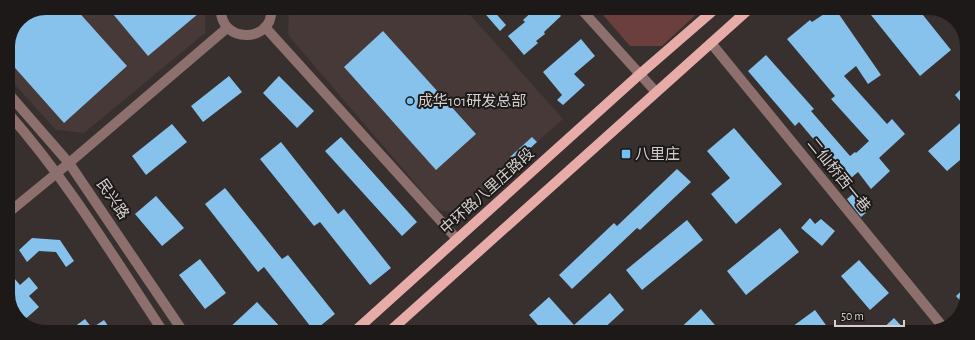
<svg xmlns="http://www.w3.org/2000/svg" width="975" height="340" font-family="'Alegreya Sans','Noto Sans SC',sans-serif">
	<rect width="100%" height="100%" fill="#37302f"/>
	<!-- built -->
	<path fill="#473938" d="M46,8H206L205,33L84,133L56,130L8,77V44L19,19Z
		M289,9H465L563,119L457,213L438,210L288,35Z"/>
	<!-- green -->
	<path fill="#6a3f3e" d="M598,9H702L662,46H630Z"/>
	<!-- building -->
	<path fill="#86c2eb" d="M46,8H75L127,66L64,123L8,60V44L19,19Z
		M108,8H205L148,56Z
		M481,9H492L506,25L500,31Z
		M535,9H555L561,16L544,32L545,34L536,41L538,43L524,55L508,36L525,22L523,20Z
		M830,10H836L881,75L868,84L856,66L844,76L887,124L892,119L905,134L879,158L890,171L871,189L858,172L843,185L832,172L837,167L799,122L795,126L748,71L766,55L814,109L811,111L850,156L855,152L856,153L869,141L831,99L835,96L787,39L810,20L812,22Z
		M867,10H919L951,50L920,76Z
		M383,31L476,134L436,170L344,67Z
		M581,39L595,56L574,74L585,85L563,105L557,100L562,95L543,72Z
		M229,76L242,92L203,122L191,106Z
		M279,76L314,111L297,128L263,93Z
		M967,83V96L961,102L955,95Z
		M966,118V155L947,171L928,151Z
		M172,124L187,142L146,175L132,156Z
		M734,128L782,184L736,224L711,194L730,178L707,151Z
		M341,137L417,222L402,236L325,151Z
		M532,137L537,142L515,162L510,157Z
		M281,142L338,214L344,209L391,268L370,285L320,222L314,226L260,159Z
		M677,169L691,182L640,230L637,228L572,289L559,275L614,223L617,226Z
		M225,188L282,259L288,255L335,314L314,331L264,267L258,272L205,204Z
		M854,193L868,211L861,217L847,199Z
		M156,196L184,228L162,246L135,214Z
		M810,218L815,224L821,219L835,231L822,246L801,228Z
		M687,220L703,240L642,290L626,270Z
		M780,228L799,252L746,295L727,271Z
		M32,238L60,240L74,261L66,267L56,252L39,251L27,262L19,250Z
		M200,259L226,293L205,309L179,275Z
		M859,260L889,293L870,310L841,276Z
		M8,271L20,285L29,277L38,288L29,296L39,307L22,322L16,317L8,297Z
		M965,288V306L956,296Z
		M610,293L624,310L601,331H543L529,315L549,297L574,325Z
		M257,302L284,331L227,330Z
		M701,309L721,332L677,331Z
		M815,310L831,332H785Z
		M894,318L907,332H879Z
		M85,319L92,328L104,320L111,330H70Z"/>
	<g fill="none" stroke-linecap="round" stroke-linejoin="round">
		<!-- minor -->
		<path stroke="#8d6f6d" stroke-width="10" d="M221,8C219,45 275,43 271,8
			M581,9L656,92
			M265,27L457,239
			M711,43L943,327
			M8,93L69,163L182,330
			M8,113C67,180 113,256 162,330
			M8,213L69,163L227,28"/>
		<!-- major -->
		<path stroke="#e7aba8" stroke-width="10" d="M355,331L640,74L715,9
			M390,331L748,10"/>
	</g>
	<!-- markers -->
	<g fill="#71c1f5" stroke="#1c1918" stroke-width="1.5">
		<circle cx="410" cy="101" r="4"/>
		<rect x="621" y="149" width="10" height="10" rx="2"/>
	</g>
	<g text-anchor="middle" stroke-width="4" stroke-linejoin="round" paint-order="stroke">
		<!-- poi labels -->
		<g font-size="15" fill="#d5d0cf" stroke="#1c1918" text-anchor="start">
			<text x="418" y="106">成华101研发总部</text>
			<text x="635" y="159">八里庄</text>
		</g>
		<!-- street labels -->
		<g font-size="15" fill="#d5d0cf" stroke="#1c1918">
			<text transform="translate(839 175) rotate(51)" y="5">二仙桥西一巷</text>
			<text transform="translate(487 191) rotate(-42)" y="5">中环路八里庄路段</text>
			<text transform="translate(113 199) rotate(56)" y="5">民兴路</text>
		</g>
	</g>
	<!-- crop -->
	<path d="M0 0H975V340H0ZM46 15H929A31 31 0 0 1 960 46V294A31 31 0 0 1 929 325H46A31 31 0 0 1 15 294V46A31 31 0 0 1 46 15Z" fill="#1c1918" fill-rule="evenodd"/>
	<!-- scale -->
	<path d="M835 320v6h69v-6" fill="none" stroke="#d5d0cf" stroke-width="2"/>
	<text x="841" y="320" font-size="12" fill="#d5d0cf" stroke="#1c1918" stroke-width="3" paint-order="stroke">50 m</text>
</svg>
